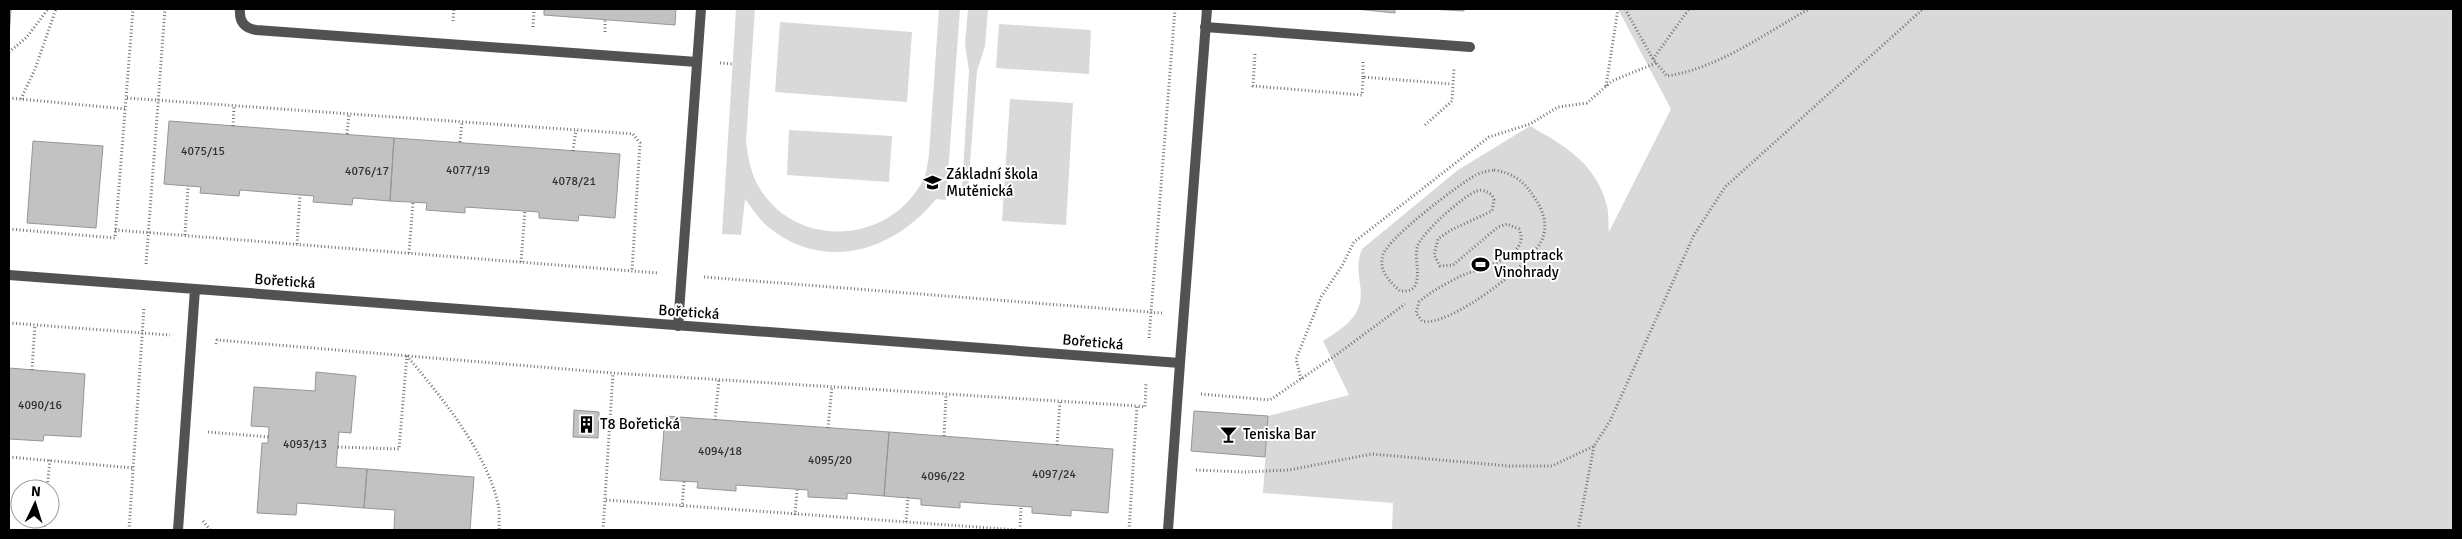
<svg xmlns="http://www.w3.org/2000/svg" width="2462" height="539" font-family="Signika,sans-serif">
	<rect width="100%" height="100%" fill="#fff"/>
	<!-- green -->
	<path fill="#d9d9d9" d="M736,9H755L746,141C748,156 750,169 756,182C792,252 893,246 925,176C927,169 928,161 929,154L939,9H960L946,200L936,199C893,252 823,273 767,226C758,218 752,208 745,199L741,235L722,234Z
		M968,9H988L985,46L977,71L968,189L962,188L969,71L965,44Z
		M1618,9H2453V530H1392L1393,503L1263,493L1268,416L1349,395L1323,341C1346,326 1365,315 1360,284C1358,271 1357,261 1362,249L1458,170L1530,126C1565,146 1596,163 1607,206C1609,214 1608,224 1609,232L1671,109Z
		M780,22L912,32L907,102L775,92Z
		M999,24L1091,30L1089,74L996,68Z
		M1010,99L1073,103L1066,225L1002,221Z
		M789,130L892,136L889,182L787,175Z"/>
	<!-- building -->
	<path fill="#c2c2c2" stroke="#969696" d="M9,9H11L9,37Z
		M544,9H676L675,25L544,15Z
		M1356,9H1395V13Z
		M1431,9H1464V11Z
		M169,121L394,138L390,201L353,198L352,205L313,202L314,196L240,190L239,196L200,193L201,187L164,184Z
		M394,138L620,154L615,218L579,215L578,221L539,218V212L465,207V213L426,210L427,203L390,201Z
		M33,141L103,146L96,228L27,223Z
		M9,368L85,374L81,437L44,435L43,441L9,439Z
		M316,372L356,376L351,433L339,432L336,467L367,469L364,508L297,503L296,515L257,513L262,443H268L269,427L251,426L254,387L315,391Z
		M574,410L599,412L598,438L573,437Z
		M1194,411L1268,416L1265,457L1191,451Z
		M665,416L889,432L884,496L847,493V499L808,497V490L736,485V491L697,488L698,482L660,480Z
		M889,432L1113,449L1108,513L1071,510V516L1032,513V507L960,502V508L921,505V499L884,496Z
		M367,469L474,477L470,530H394L395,510L364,508Z"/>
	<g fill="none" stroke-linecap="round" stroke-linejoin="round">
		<!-- path -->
		<path stroke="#747474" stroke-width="3" stroke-dasharray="1 2.5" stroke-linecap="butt" d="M1625,9L1653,59L1667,76C1719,68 1764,34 1809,9
			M453,21L454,9
			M533,27L534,9
			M605,32V20
			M9,52L27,37L48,9
			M1255,54L1253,86L1362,95L1363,77L1452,84
			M1653,59L1689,9
			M720,63L733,64
			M1363,77V60
			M1606,86L1618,9
			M9,98L126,109
			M127,98L633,134L640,143L632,271
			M21,99L35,69L56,9
			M1425,125L1452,101L1454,68
			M233,126L234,106
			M347,134L349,114
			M460,142L462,122
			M573,151L576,130
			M1494,170C1513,173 1524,181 1534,197C1542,208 1548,223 1543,237C1536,262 1447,329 1422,321L1416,313L1419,302C1430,292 1445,284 1459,277C1474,269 1533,258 1519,229L1507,224L1498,227L1453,265L1440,266L1434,255L1438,239L1451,230L1492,211L1494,200L1492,195C1487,192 1483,189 1477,191C1464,195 1423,232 1418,245C1413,258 1422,276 1414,287C1410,292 1405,291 1400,291C1390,282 1378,270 1383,255C1388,238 1459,184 1476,175C1482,172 1488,171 1494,170Z
			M9,229L115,238L133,9
			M115,230L658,273
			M185,235L188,186
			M297,244L300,195
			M409,253L413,202
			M521,262L525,210
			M146,264L165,9
			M704,277L1162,313
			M9,323L170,335
			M1149,338L1175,9
			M216,344L217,340L613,373L1137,406
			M407,356C442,398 484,448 498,503C500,512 499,522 499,530
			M32,370L35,325
			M1301,379L1296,359L1321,297L1342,266L1354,242L1489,137L1530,124L1558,107L1587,103L1612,81L1656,63
			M1201,394L1270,400L1336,355L1405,304
			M715,420L719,379
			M828,428L832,387
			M208,432L269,437
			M944,436L946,395
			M1057,445L1060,401
			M338,447L399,449L407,355
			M9,457L133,468
			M1196,470L1244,472L1289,470L1372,454L1509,466H1552L1594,446L1610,421L1694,235L1725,187L1923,9
			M47,489L50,460
			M606,500L1017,530
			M682,507L684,481
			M795,515L797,490
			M203,521L210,530
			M906,522L908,497
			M44,530L45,519
			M129,530L144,307
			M603,530L613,373
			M1020,530L1021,506
			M1129,530L1137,406L1145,407L1146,382
			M1578,530L1594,446"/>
		<!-- lane -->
		<path stroke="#525252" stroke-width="10" d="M240,9C239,21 244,28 256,30L697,62
			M1205,27L1470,47
			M678,326L701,9"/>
		<!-- street -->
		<path stroke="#525252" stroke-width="10" d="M9,275L1180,363L1168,530
			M1180,363L1207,9
			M178,530L195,289"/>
	</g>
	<!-- icons -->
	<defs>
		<symbol id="school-bare" viewBox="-9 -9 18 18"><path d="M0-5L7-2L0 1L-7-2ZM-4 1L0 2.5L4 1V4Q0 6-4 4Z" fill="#000" stroke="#fff" stroke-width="2.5" paint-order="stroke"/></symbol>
		<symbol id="stadium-bare" viewBox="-9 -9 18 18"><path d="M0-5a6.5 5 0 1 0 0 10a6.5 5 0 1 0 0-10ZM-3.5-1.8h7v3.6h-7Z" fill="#000" stroke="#fff" stroke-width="2.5" paint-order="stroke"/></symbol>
		<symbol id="building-bare" viewBox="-9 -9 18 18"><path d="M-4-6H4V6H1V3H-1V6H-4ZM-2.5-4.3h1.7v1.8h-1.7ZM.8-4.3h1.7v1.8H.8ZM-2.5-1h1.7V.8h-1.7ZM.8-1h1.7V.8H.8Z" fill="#000" stroke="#fff" stroke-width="2.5" paint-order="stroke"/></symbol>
		<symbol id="bar-bare" viewBox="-9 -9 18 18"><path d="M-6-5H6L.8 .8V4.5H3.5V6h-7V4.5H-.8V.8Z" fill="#000" stroke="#fff" stroke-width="2.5" paint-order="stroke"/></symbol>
	</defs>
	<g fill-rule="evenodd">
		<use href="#school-bare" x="920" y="170" width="25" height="25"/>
		<use href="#stadium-bare" x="1468" y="252" width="25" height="25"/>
		<use href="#building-bare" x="574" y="412" width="25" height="25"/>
		<use href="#bar-bare" x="1216" y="422" width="25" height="25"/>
	</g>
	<g text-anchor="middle" stroke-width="4" stroke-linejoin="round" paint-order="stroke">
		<!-- number labels -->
		<g font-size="12" fill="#303030">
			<text x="203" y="155">4075/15</text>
			<text x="468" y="174">4077/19</text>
			<text x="367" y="175">4076/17</text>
			<text x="574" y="185">4078/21</text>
			<text x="40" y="409">4090/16</text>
			<text x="305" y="448">4093/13</text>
			<text x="720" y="455">4094/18</text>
			<text x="830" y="464">4095/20</text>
			<text x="1054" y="478">4097/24</text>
			<text x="943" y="480">4096/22</text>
		</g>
		<!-- poi labels -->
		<g font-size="15" fill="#000" stroke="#fff" text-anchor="start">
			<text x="946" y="179">Základní škola<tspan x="946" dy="17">Mutěnická</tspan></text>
			<text x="1494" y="260">Pumptrack<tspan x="1494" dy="17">Vinohrady</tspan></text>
			<text x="600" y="429">T8 Bořetická</text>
			<text x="1243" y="439">Teniska Bar</text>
		</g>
		<!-- street labels -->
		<g font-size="15" fill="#000" stroke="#fff">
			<text transform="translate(285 281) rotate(4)" y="5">Bořetická</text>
			<text transform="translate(689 312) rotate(4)" y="5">Bořetická</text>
			<text transform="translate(1093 342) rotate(5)" y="5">Bořetická</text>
		</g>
	</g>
	<!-- border -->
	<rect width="2462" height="539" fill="none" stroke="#000000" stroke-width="20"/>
	<!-- north arrow -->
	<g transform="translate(35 504) rotate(4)"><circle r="24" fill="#ffffff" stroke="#999999"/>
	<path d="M0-4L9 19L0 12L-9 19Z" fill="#000000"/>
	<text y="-8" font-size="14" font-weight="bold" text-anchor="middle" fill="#000000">N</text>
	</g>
</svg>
